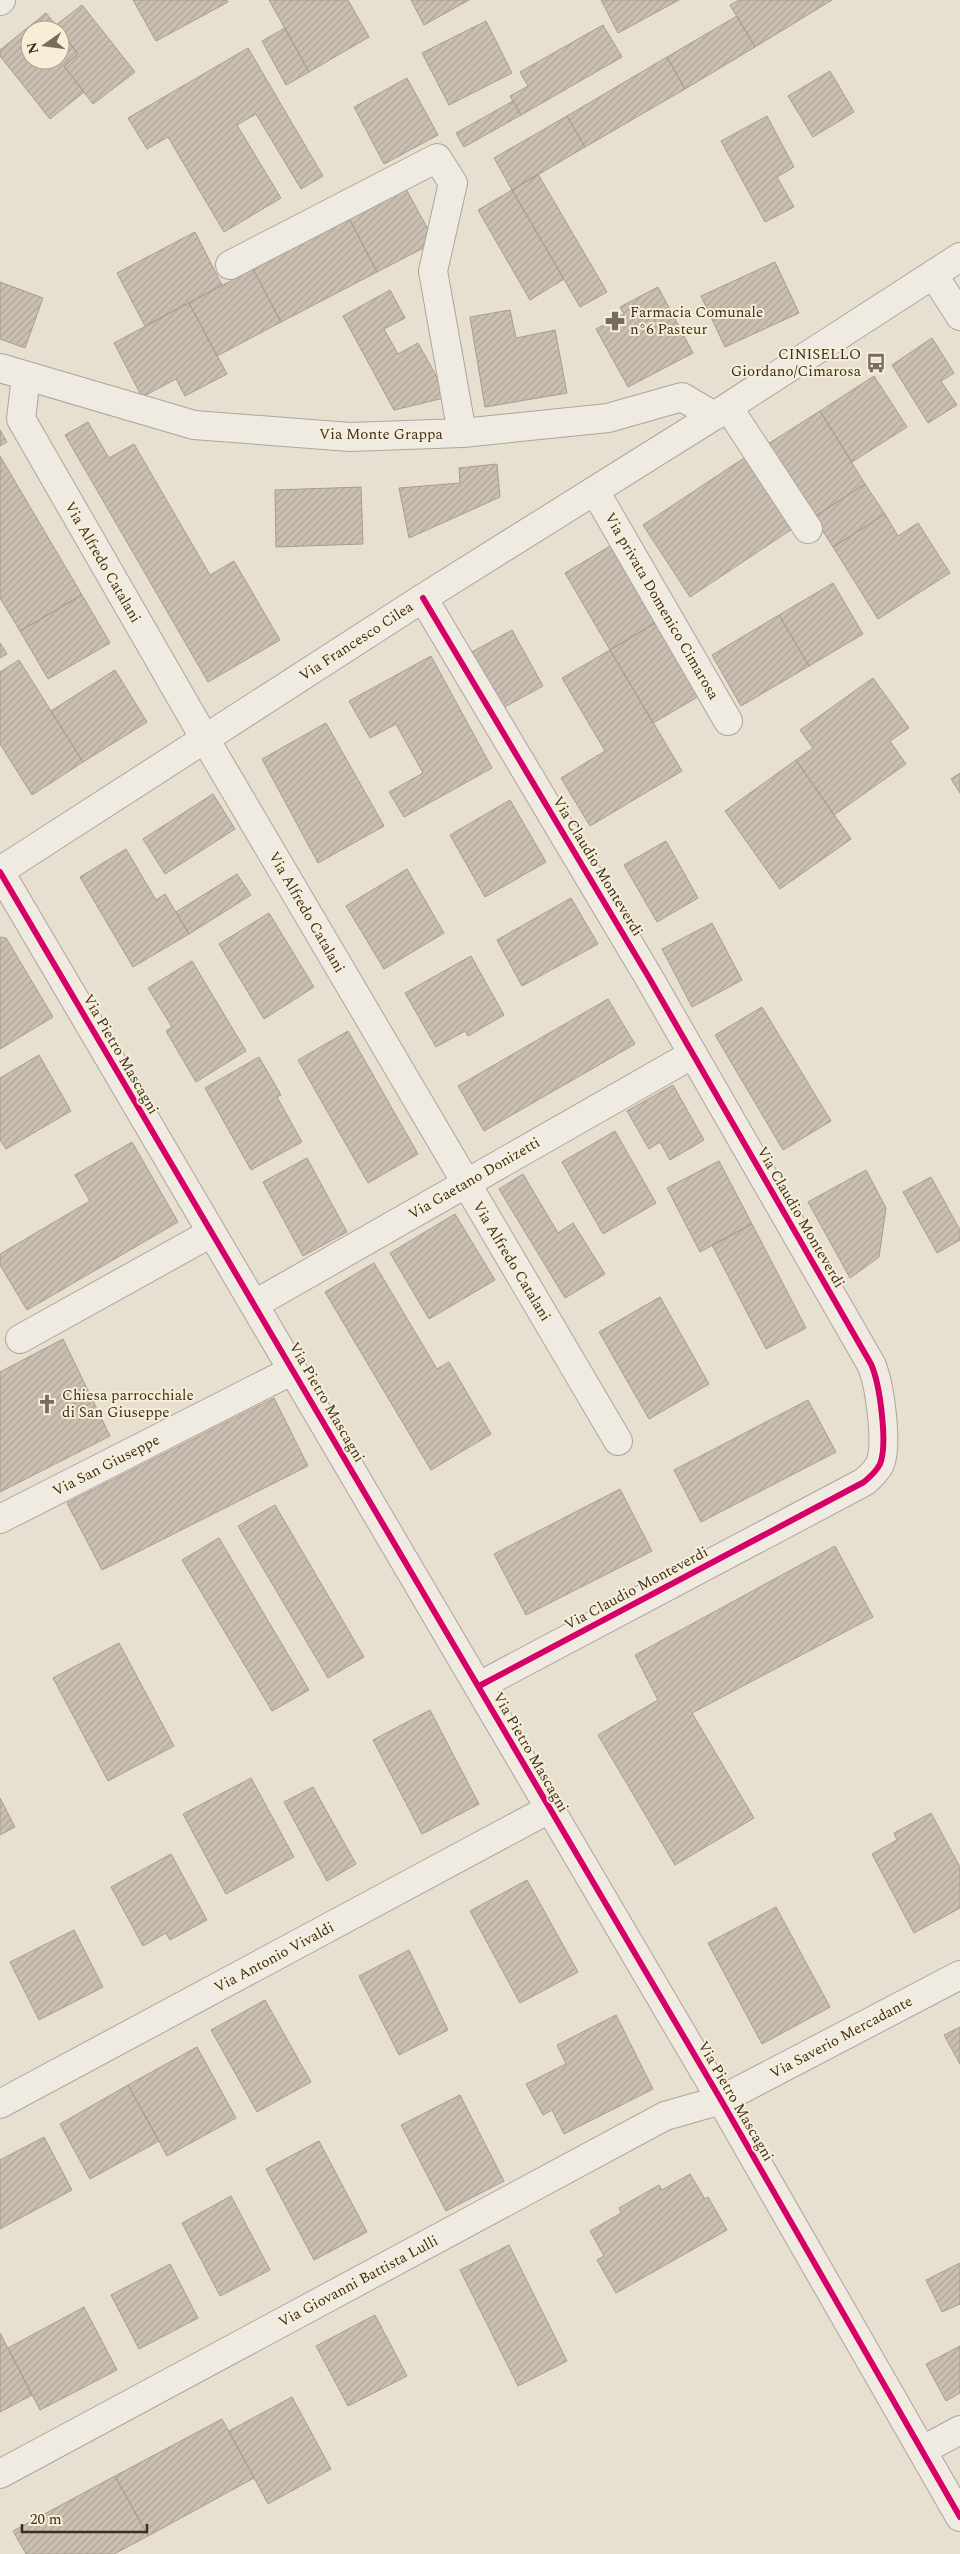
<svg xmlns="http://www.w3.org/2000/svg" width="960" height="2554" font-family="Spectral,serif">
	<defs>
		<pattern id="building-hatch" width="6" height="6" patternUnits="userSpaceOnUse" patternTransform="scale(1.25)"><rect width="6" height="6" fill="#cbbfb2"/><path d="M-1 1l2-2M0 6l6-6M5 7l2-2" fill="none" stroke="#afa499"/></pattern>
	</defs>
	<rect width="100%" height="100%" fill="#e7e0d1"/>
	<!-- building -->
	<path fill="url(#building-hatch)" stroke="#a89c90" d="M133,0H227L228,2L156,41Z
		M269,0H348L369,37L309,72Z
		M411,0H469L424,25Z
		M601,0H679L618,33Z
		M739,0H832L755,47L730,5Z
		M82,5L135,72L93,104L64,66L78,54L56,25Z
		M46,13L60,30H30V60H60V31L78,54L64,66L84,92L50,119L0,56V50Z
		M737,16L755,47L685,89L667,57Z
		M486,21L512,73L449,105L422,53Z
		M603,25L622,57L521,115L510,96L528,86L520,72Z
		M285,28L309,72L286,85L262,41Z
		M248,48L323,176L301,189L256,114L237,125L281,198L224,232L168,137L147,149L128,118Z
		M667,57L685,89L585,147L567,116Z
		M830,71L854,112L813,137L788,96Z
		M407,78L438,135L384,164L354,107Z
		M513,101L521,115L464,147L456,133Z
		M567,116L585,147L512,190L494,158Z
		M767,116L794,167L777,177L794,207L765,222L721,141Z
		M538,174L607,292L580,307L512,190Z
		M406,189L435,242L377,272L349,218Z
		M512,190L564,279L530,300L478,210Z
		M349,218L377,272L281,322L253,269Z
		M195,232L222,285L145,326L117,273Z
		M775,262L799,313L725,347L701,296Z
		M253,269L281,322L217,356L189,303Z
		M0,282L43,298L25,348L0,339Z
		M658,287L693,353L628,387L596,329L624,314L620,307Z
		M390,290L405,318L384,329L398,354L418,343L448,397L394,410L343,316Z
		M189,303L227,374L185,396L176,379L142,397L114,343Z
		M510,310L516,338L555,330L567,393L485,407L470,317Z
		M932,338L954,373L941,381L957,405L928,423L892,365Z
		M874,376L907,427L852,462L820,411Z
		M820,411L865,484L814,517L768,444Z
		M88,422L109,458L134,444L210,575L234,561L280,640L208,682L65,435Z
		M0,430L7,442L0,446Z
		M0,456L82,595L20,631L0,598Z
		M747,456L795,527L690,597L643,525Z
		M497,464L500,497L409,538L399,488L460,483L459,468Z
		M865,484L885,514L833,547L814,517Z
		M361,487L363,544L276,547L275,490Z
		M885,514L898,536L918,523L950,573L878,619L833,547Z
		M612,545L657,622L610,650L565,573Z
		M833,583L863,634L809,666L779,615Z
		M82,595L110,643L48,679L20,631Z
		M779,615L809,666L741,706L712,655Z
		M657,622L701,695L653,723L610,650Z
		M512,630L543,686L501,709L470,653Z
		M0,643L7,654L0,658Z
		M610,650L682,771L590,826L561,778L605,751L562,678Z
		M431,656L492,768L404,817L389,792L423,773L396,724L370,738L349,701Z
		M19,660L83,762L32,795L0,744V672Z
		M115,670L147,722L83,762L51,711Z
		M873,678L909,728L890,741L906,764L834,815L796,760L813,748L800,730Z
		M326,723L384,826L318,863L262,759Z
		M796,760L851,839L780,889L725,811Z
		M960,773V793L951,779Z
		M213,794L235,829L165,874L143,839Z
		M510,800L546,862L485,897L450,835Z
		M666,841L698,898L657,922L624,865Z
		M126,849L156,900L165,894L189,934L133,967L80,877Z
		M407,869L444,933L384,969L346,906Z
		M237,874L251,895L189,934L176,912Z
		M571,898L598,944L522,986L497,940Z
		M269,913L314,987L264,1019L219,944Z
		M712,923L742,980L692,1007L662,949Z
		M0,937L6,938L53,1017L0,1049Z
		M471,956L504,1015L468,1036L465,1031L436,1047L405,993Z
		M192,961L246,1051L196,1082L166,1031L172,1027L148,988Z
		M608,999L635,1044L484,1131L458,1086Z
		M762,1007L831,1121L783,1150L715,1035Z
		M348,1031L418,1154L368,1183L298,1060Z
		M39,1055L71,1111L6,1149L0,1140V1078Z
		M259,1057L281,1095L277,1097L302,1142L251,1170L205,1088Z
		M673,1085L704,1140L670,1160L660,1142L649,1149L627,1111Z
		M615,1131L656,1203L603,1234L562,1162Z
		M132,1142L178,1222L27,1310L0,1265V1254L90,1201L75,1175Z
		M307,1158L347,1232L303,1256L263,1182Z
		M719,1161L752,1224L700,1252L667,1188Z
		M866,1170L886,1208L879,1257L850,1278L808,1202Z
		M523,1174L558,1233L573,1223L605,1274L565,1298L499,1189Z
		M931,1177L960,1230V1240L937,1253L903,1192Z
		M455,1214L495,1280L429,1319L390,1253Z
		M752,1224L806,1328L766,1349L712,1245Z
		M374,1263L437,1369L449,1362L491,1434L431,1470L325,1292Z
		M660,1297L709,1384L649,1419L599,1332Z
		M63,1339L110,1436L0,1492V1372Z
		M274,1398L308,1466L102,1570L67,1503Z
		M808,1400L836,1452L701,1522L674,1470Z
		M620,1489L652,1551L526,1615L494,1554Z
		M275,1505L364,1657L328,1678L238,1526Z
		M219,1538L309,1690L272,1711L182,1560Z
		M835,1546L873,1617L692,1713L754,1818L675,1865L598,1735L658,1700L635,1655Z
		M119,1643L174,1746L108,1781L53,1678Z
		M430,1710L479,1804L422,1834L373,1740Z
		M251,1778L294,1857L226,1894L183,1814Z
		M313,1787L356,1864L327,1881L284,1802Z
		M0,1798L15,1827L0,1835Z
		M931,1813L960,1867V1908L914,1933L872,1854L897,1840L894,1833Z
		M171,1854L207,1920L170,1940L166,1933L143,1946L111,1887Z
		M527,1880L578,1972L520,2003L470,1911Z
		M776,1907L830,2007L762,2044L708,1943Z
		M74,1930L103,1987L39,2020L10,1962Z
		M409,1950L448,2030L399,2055L359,1976Z
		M265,2000L311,2082L257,2112L211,2030Z
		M616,2015L653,2089L564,2134L552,2110L543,2115L526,2084L566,2064L557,2045Z
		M960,2027V2064L944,2035Z
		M197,2047L236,2118L167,2156L128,2085Z
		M128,2085L159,2141L90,2179L60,2124Z
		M460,2095L504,2181L446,2211L401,2125Z
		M44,2137L72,2190L0,2229V2160Z
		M319,2141L367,2232L314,2260L266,2169Z
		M690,2174L705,2199L708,2197L727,2230L616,2293L597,2260L604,2256L590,2231L621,2213L619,2208L659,2185L662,2190Z
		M231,2196L270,2270L220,2296L182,2223Z
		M509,2245L567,2361L518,2386L460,2270Z
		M960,2263V2304L942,2312L926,2280Z
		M170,2264L198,2318L139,2349L111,2295Z
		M84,2307L117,2370L40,2410L8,2348Z
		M375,2315L407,2376L348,2406L316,2346Z
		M0,2333L32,2395L0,2412Z
		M960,2346V2393L946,2401L926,2364Z
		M292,2397L331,2469L268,2504L229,2431Z
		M222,2419L254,2478L148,2536L115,2476Z
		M115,2476L148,2536L114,2554H26L13,2531Z"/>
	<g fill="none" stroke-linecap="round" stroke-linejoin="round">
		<defs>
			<path id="minor" d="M0,1L1,0
				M230,265L437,158L453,183L433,271L462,433
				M933,274L960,316
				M0,368L194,425L350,437L462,433L608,418L682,397L714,416
				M26,376L21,419L205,739L618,1441
				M728,407L808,529
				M595,491L728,721
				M423,598L648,976L871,1364C880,1384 888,1445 880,1464C876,1472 870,1477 864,1482L479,1686
				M0,871L423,598L728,407L960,257
				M0,872L721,2100L960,2517
				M255,1304L693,1054
				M20,1339L211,1233
				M0,1519L293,1370
				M0,2104L549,1809
				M923,2450L960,2430
				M0,2474L665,2116L721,2100L960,1975"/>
		</defs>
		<!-- minor casing -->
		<use href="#minor" stroke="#ada599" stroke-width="30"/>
		<!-- minor -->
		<use href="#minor" stroke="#efebe3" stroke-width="28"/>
		<defs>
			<path id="cycleway" d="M423,598L648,976L871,1364C880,1384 888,1445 880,1464C876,1472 870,1477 864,1482L479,1686
				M0,872L721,2100L960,2517"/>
		</defs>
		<!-- cycleway casing -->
		<use href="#cycleway" stroke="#f7eed8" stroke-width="9"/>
		<!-- cycleway -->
		<use href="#cycleway" stroke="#d6006c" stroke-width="6"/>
	</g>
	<!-- icons -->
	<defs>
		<symbol id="pharmacy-bare" viewBox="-9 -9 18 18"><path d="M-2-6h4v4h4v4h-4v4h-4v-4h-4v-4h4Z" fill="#786c5e" stroke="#f7eed8" stroke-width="2.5" paint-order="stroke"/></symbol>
		<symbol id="bus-bare" viewBox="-9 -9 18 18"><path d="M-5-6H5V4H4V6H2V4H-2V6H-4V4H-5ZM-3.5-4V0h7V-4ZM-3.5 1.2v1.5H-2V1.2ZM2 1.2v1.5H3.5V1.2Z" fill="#786c5e" stroke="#f7eed8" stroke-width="2.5" paint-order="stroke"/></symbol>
		<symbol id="church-bare" viewBox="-9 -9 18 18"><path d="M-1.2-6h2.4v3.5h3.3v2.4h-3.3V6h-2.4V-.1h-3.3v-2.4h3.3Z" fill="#786c5e" stroke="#f7eed8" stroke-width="2.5" paint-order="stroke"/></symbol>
	</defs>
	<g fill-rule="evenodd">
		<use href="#pharmacy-bare" x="601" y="307" width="28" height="28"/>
		<use href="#bus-bare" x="862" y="349" width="28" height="28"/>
		<use href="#church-bare" x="33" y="1390" width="28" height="28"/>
	</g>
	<g text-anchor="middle" stroke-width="4" stroke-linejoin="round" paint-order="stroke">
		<!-- poi labels -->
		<g font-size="15" fill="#3d2e20" stroke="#f7eed8" text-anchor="start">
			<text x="630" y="317">Farmacia Comunale<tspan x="630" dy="17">n°6 Pasteur</tspan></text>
			<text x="861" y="359" text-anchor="end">CINISELLO<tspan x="861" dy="17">Giordano/Cimarosa</tspan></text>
			<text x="62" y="1400">Chiesa parrocchiale<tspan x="62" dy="17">di San Giuseppe</tspan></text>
		</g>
		<!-- street labels -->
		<g font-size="15" fill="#3d2e20" stroke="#f7eed8">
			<text x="381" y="439">Via Monte Grappa</text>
			<text transform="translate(103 562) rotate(60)" y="5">Via Alfredo Catalani</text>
			<text transform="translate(662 606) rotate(60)" y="5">Via privata Domenico Cimarosa</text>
			<text transform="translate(356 641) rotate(-33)" y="5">Via Francesco Cilea</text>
			<text transform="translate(598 866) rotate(59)" y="5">Via Claudio Monteverdi</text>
			<text transform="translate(307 912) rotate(60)" y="5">Via Alfredo Catalani</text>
			<text transform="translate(121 1054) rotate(60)" y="5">Via Pietro Mascagni</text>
			<text transform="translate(474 1178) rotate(-30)" y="5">Via Gaetano Donizetti</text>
			<text transform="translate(801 1217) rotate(60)" y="5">Via Claudio Monteverdi</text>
			<text transform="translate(512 1261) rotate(59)" y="5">Via Alfredo Catalani</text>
			<text transform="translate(327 1402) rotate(60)" y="5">Via Pietro Mascagni</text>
			<text transform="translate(106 1465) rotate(-27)" y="5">Via San Giuseppe</text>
			<text transform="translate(636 1588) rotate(-28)" y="5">Via Claudio Monteverdi</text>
			<text transform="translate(531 1752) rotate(60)" y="5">Via Pietro Mascagni</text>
			<text transform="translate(274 1957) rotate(-28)" y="5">Via Antonio Vivaldi</text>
			<text transform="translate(841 2037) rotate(-28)" y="5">Via Saverio Mercadante</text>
			<text transform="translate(736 2101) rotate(60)" y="5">Via Pietro Mascagni</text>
			<text transform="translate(358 2281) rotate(-28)" y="5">Via Giovanni Battista Lulli</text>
		</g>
	</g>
	<!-- north arrow -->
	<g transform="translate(45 45) rotate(256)"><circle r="24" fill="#f7eed8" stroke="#ada18e"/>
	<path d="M0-4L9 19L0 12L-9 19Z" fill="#786c5e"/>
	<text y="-8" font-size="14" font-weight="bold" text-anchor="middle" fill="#3d2e20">N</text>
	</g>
	<!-- scale -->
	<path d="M22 2524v8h125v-8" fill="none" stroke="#3d2e20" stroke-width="2.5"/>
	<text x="30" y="2524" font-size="15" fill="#3d2e20" stroke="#f7eed8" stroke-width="4" paint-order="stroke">20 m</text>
</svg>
